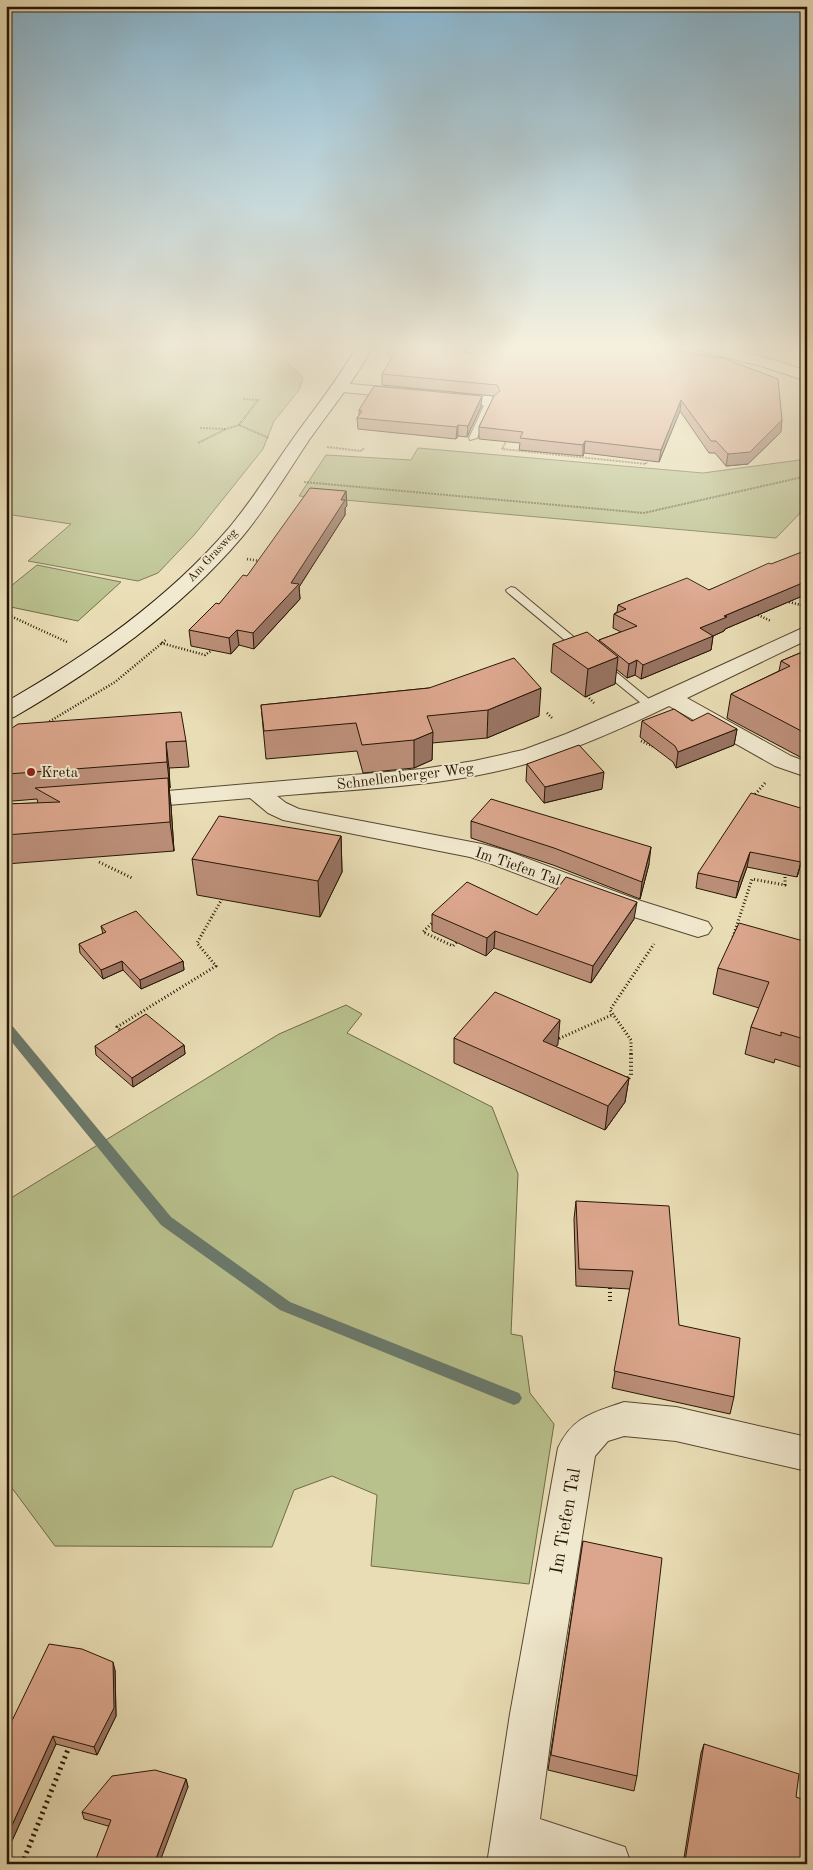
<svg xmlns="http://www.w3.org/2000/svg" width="813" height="1870" font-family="'Old Standard TT',serif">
	<rect width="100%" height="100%" fill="#e9ddb5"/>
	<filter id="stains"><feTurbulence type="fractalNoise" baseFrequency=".004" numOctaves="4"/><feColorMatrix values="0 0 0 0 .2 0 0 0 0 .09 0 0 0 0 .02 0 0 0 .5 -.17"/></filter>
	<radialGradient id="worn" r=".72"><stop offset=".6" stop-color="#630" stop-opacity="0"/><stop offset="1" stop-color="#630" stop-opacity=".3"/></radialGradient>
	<!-- green -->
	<path fill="#b8c08c" stroke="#6f6b48" d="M6,346H258L289,364L303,378L299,390L274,421L263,449L195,534L158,573L138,581L28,561L71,524L6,514Z
		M418,448L703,473L807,459V506L776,538L299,496L326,455L411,460Z
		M37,565L121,582L78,621L6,606V590Z
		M346,1005L362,1014L347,1033L492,1107L518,1174L511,1334L522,1336L530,1393L554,1424L529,1584L371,1566L377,1495L332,1476L294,1490L272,1547L55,1546L6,1480V1201L279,1034Z"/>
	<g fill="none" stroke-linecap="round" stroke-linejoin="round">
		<!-- stream -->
		<path fill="#6a796c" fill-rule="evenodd" d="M6,1022L10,1023L171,1217L290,1302L519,1393L522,1398L519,1403L514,1405L509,1403L280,1310L161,1225L6,1035Z"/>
		<defs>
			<path id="service" d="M487,399L494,401L477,438L470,440L469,438Z
				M511,587L515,588L587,648L588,650L587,652H579L507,592L506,590Z
				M601,662L605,663L655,704L657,706L655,708H647L597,667L596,665Z"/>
			<path id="minor" d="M689,346C730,345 768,358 807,371V381L761,366L692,349Z
				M338,383L490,396L496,398L498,401L496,404L490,406L332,391L330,388L332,385Z
				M807,626V640L687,698L791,756L807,762V777L775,766L669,706C627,726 583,746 539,760C456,787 364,788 277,796L286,803L299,809L482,844L507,851L638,900L708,922L712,928L708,934L698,937L618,912L489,863L470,857L283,820L268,813L250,798L133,808L124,806L121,801L124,796L133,794L422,769L474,761L523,750L566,734L643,701Z
				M624,1402L676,1407L807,1437V1471L676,1441L624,1436L608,1441L595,1456L554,1714L540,1819L625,1847L631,1864H487L510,1714L558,1448C573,1416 593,1413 624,1402Z"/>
			<path id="secondary" d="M357,346H373C355,380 331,409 309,440C287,473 267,507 242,537C179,611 98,668 14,717L6,719V702C88,655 167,600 229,528C254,498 274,465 297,433C318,404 340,377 357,346Z"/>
		</defs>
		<!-- service casing -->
		<use href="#service" stroke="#574830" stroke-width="2"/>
		<!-- minor casing -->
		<use href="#minor" stroke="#574830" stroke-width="2"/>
		<!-- secondary casing -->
		<use href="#secondary" stroke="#261604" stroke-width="2"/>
		<!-- path-far4 -->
		<path stroke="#261604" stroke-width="2" stroke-dasharray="0.5 1" stroke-linecap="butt" d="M243,399L258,400L239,425L269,438
			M200,428L226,429L239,425
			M507,439L502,449L646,464L647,461
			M198,443L226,429
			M327,447L361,451L364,448
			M304,482L644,513L807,476"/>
		<!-- path-far3 -->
		<path stroke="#261604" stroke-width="2.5" stroke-dasharray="1 2" stroke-linecap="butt" d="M247,559L260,561
			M789,602L805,606
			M6,614L67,642
			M758,615L771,621
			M161,643L205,655L212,650
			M587,696L594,703
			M547,713L553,719
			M47,723L115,682L167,639
			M641,741L654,747"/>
		<!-- path-far2 -->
		<path stroke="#261604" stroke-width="3" stroke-dasharray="1 2.5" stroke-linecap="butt" d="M753,797L765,783
			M99,862L132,878
			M434,921L423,932L453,946L457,942
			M733,937L752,879L785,885V875
			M122,1032L117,1027L216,966L197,943L222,899
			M556,1040L614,1014
			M631,1054V1040L610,1010L654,944"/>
		<!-- path-far1 -->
		<path stroke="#261604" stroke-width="4" stroke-dasharray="1 3" stroke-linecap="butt" d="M626,1081L631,1075V1053
			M610,1288V1302"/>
		<!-- path -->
		<path stroke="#261604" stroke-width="5" stroke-dasharray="2 4" stroke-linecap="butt" d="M22,1864L69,1747"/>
		<!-- service -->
		<use href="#service" fill="#f1e9cf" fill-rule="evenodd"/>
		<!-- minor -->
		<use href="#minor" fill="#f1e9cf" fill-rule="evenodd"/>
		<!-- secondary -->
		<use href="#secondary" fill="#f1e9cf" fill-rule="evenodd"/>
	</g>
	<!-- wall -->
	<path fill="#bc8f79" stroke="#261604" d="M388,346H471L467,353L657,346L781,432L748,464L726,466L715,453H709L680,411L659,462L584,453L583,456L519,450L520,443L479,439V427L494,396L382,385V374L393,356H388Z
		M481,407L467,437L458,436L456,439L358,429L357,418L359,415V410Z
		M347,506L345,508V515L299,587L300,599L254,649L239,645L231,654L191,646L189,630L219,604L247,576Z
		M807,550V594L725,629L724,631L713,636L711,650L641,679L635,675L627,678L616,669L615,684L585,697L551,672L553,644L599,642V640L621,632L613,628L614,614L617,612L618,605L709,590Z
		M807,650V756L802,758L727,718L731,694L779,671L781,661Z
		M429,688L539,716L487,738L432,743V760L414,768L363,773L357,751L266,759L261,705Z
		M642,721H692L737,729L734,745L676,768L673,762L640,737Z
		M6,732L186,741L189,767L169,768L170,788H169L171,806L174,851L6,864V804L38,803L37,799L13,801L6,796Z
		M527,764L602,789L544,803L526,781Z
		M807,810V843L797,877L747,867L736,898L696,888L698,873Z
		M471,821L649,864L640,899L553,865L471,838Z
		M341,836L342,872L320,917L197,895L192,859Z
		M432,914L537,915L634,919L591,983L494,948L486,956L432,931Z
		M101,926L183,961L184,970L141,989L123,970L103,979L80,953L79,944L103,934Z
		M807,942V1069L775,1059L774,1063L745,1054L751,1027L759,1008L713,994L718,968Z
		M454,1038L558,1044L556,1047L629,1078L625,1102L605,1130L454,1063Z
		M184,1045L185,1054L133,1087L96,1055L95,1046Z
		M576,1201L679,1325L734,1397L730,1414L612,1388L630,1289L576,1286L574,1219Z
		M583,1541L637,1776L634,1791L548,1770Z
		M115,1670L116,1716L97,1755L56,1744L11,1843L6,1842V1733Z
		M704,1744L796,1797L807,1864H683L701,1753Z
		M186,1779L188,1787L108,1826L84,1819L82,1812Z"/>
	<!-- shaded-wall -->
	<path fill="#997463" stroke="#261604" d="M465,346H471L463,359L464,348Z
		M482,396L481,407L467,437L468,426Z
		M681,400L680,411L659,462L661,450Z
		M782,420L781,432L748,464L726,466L728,454Z
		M458,425V436L456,439L457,427Z
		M585,441L584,453L583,456V445Z
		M346,491L347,506L345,508V515L299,587L300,599L254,649L253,633L291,583Z
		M807,581V594L725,629L724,631L713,636L711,650L641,679L643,665L700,628L724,616Z
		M237,630L239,645L231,654L229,638Z
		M618,657L615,684L585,697L588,669Z
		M637,660L635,675L627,678L629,664Z
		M541,688L539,716L487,738L488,710Z
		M737,729L734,745L676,768L678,752Z
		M433,732L432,760L414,768V740Z
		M807,737V756L802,758Z
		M166,742L169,768L170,788L167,762Z
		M604,772L602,789L544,803L545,787Z
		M168,778L171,806L174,851L170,822Z
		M341,836L342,872L320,917L318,881Z
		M807,840V843L797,877L801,862Z
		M651,847L649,864L640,899L642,882Z
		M750,852L747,867L736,898L739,882Z
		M6,890L10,907L6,911Z
		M637,902L634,919L591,983L593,966Z
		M495,931L494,948L486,956L487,938Z
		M122,961L123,970L103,979L101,970Z
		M183,961L184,970L141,989L140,980Z
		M560,1020L558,1044L541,1066L543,1041Z
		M184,1045L185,1054L133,1087L132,1078Z
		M629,1078L625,1102L605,1130L608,1106Z
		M113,1662L115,1670L116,1716L97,1755L94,1747Z
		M53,1736L56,1744L11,1843L7,1836Z
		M186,1779L188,1787L159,1864H154Z"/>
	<!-- building -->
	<path fill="#dba68d" stroke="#261604" d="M399,346H465L464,348L466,353H472L476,346H657L716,358L720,357L778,379L782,420L750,452L728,454L716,441H711L681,400L661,450L585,441L583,445L520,438L523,432L479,427L494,396L500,391L497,385L382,374Z
		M374,386L482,396L468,426L458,425L457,427L357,418L362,411L359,410Z
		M310,488L346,491L341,500H345L291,583L299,584L253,633L237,630L229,638L189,630L216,603L219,604L243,575L247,576Z
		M807,550V581L724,616L727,617L700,628L713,636L643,665L637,660L629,664L599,640L637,626L614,614L626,609L618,605L687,578L709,590L769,563L771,564Z
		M587,632L618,657L588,669L553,644Z
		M807,650V734L731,694L790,666L781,661Z
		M514,658L541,688L488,710L427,716L433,732L414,740L362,745L356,723L264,731L261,705L429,688Z
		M674,709L692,721L708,713L737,729L678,752L675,746L642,721Z
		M181,712L186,741L166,742L167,762L8,774L6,773V732L18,724Z
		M579,745L604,772L545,787L527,764Z
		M168,778L170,822L6,835V804L60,802L35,788Z
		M751,793L807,810V840L801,862L750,852L739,882L698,873Z
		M491,799L651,847L642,882L554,848L471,821Z
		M219,816L341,836L318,881L192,859Z
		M566,877L637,902L593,966L495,931L487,938L432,914L467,882L537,915Z
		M136,911L183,961L140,980L122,961L101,970L79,944L106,932L101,926Z
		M739,923L807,942V1040L781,1032V1036L751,1027L769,982L718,968Z
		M495,992L560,1020L543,1041L629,1078L608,1106L454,1038Z
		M146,1014L184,1045L132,1078L95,1046Z
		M576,1201L669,1206L679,1325L740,1338L734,1397L614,1371L633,1271L579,1269Z
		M583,1541L662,1558L637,1776L551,1755Z
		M49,1644L82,1649L113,1662L114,1708L94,1747L53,1736L7,1836H6V1733Z
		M704,1744L799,1774L796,1797L807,1801V1864H693L685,1861Z
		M155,1770L186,1779L154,1864H94L111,1820L82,1812L112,1776Z"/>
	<!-- sky -->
	<linearGradient id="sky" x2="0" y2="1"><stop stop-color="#88b7d2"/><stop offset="0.57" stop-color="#f5f0de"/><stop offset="1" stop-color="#f5f0de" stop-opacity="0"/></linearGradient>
	<rect width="813" height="608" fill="url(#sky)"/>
	<!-- markers -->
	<circle fill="#8f2418" stroke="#f1e9cf" stroke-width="2" cx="31" cy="772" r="5"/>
	<g text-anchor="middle" stroke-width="4" stroke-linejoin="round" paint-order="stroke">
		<!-- far-street labels -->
		<g font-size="12" fill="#261604" stroke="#f1e9cf">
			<text transform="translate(212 555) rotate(-47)" y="4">Am Grasweg</text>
		</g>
		<!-- poi labels -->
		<g font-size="15" fill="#261604" stroke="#f1e9cf" text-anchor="start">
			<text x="41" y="777">Kreta</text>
		</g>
		<!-- street labels -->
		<g font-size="15" fill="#261604" stroke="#f1e9cf">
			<text transform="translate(405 776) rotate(-7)" y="5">Schnellenberger Weg</text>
			<text transform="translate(518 866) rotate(19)" y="5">Im Tiefen Tal</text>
		</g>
		<!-- near-street labels -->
		<g font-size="18" fill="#261604" stroke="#f1e9cf">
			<text transform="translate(565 1521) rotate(-80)" y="6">Im Tiefen Tal</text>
		</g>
	</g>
	<!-- margin -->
	<rect width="813" height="1870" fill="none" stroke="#e9ddb5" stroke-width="25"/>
	<rect x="8" y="8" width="798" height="1855" fill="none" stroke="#261604" stroke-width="2.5"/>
	<rect x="12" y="12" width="788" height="1845" fill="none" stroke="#261604"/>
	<rect width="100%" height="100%" filter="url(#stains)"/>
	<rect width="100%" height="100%" fill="url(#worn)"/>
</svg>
